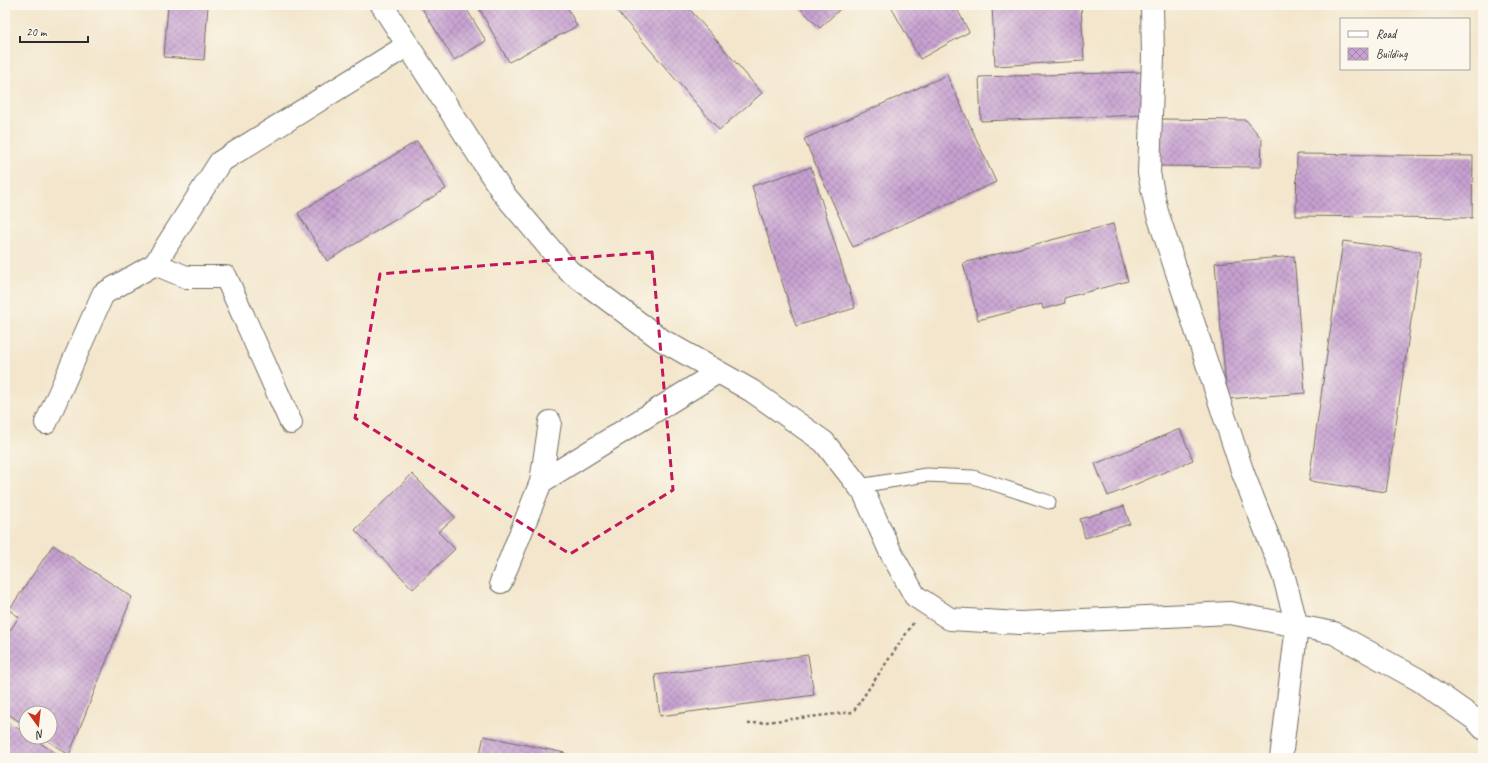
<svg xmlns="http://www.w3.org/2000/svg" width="1488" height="763" font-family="Caveat,sans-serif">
	<defs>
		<pattern id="building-cross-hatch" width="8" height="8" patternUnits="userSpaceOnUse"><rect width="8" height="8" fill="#c7a1d1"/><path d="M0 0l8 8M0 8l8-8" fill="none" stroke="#a283aa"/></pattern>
	</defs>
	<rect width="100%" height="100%" fill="#fbf7ec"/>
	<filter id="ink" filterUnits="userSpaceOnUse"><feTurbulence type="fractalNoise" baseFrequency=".025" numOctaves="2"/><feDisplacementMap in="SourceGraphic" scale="8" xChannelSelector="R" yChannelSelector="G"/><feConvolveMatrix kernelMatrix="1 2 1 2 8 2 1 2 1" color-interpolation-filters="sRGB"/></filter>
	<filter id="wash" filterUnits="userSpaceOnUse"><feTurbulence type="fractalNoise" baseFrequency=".012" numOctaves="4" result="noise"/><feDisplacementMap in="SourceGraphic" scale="16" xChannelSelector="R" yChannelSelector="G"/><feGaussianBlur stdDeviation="0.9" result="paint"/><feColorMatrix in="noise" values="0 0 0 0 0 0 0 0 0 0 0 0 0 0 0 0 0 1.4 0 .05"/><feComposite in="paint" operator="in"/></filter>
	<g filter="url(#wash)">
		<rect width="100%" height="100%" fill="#f3e6cc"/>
		<g id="blocks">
			<!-- building -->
			<path fill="url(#building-cross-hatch)" d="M168,5H208L204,60L164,57Z
				M420,5H464L486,41L454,60Z
				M477,5H566L577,26L509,62Z
				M622,5H686L762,93L719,130L616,10Z
				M797,5H844L820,28Z
				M890,5H955L969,32L920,59Z
				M992,5H1081L1084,61L995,66Z
				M1141,72L1143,115L981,121L979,77Z
				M947,75L996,182L853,247L804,139Z
				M1159,119L1246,120L1262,139L1261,167L1159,166Z
				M417,141L446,189L327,261L298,213Z
				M1297,154L1473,156L1472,218L1296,216Z
				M811,167L855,308L796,326L752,186Z
				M1113,224L1128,281L1064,298L1065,303L1043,309L1042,304L978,320L963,263Z
				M1343,241L1421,252L1386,492L1309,481Z
				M1294,256L1305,393L1227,399L1215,263Z
				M1180,429L1193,460L1108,496L1095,464Z
				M412,474L455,517L438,532L455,549L413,589L355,530Z
				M1124,506L1130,524L1085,538L1080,519Z
				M53,545L132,597L69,755L42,737H50V713H26V726L5,712V638L19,617L9,610Z
				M808,655L814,695L660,716L655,675Z
				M5,720L26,734V737H31L63,758H5Z
				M484,736L565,753L564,758H479Z"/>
		</g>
	</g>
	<g filter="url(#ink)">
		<use href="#blocks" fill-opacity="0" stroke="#716c63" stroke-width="1"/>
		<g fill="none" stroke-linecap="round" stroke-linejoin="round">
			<defs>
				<path id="lane" d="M859,486L926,475L973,477L1049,502"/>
				<path id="street" d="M1152,5L1153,56L1149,173L1157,212L1243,473L1284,577L1297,626L1281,758
					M155,264L186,277H226L291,423
					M46,423L103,294L155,264L220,162L408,45
					M541,482L550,422
					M501,582L541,482L718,372"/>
				<path id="secondary" d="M382,5L503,193L569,271L662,340L752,391L824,442L864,493L890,551L915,596L950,619L1020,623L1230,613L1334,633L1419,680L1476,720L1483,728"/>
			</defs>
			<!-- lane casing -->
			<use href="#lane" stroke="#716c63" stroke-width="15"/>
			<!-- street casing -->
			<use href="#street" stroke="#716c63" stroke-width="24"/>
			<!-- secondary casing -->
			<use href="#secondary" stroke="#716c63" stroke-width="24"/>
			<!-- path -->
			<path stroke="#716c63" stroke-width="2.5" stroke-dasharray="3 3" stroke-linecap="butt" d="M748,724L853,712L914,622"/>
			<!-- lane -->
			<use href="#lane" stroke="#fff" stroke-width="13"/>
			<!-- street -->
			<use href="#street" stroke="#fff" stroke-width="22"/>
			<!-- secondary -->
			<use href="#secondary" stroke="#fff" stroke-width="22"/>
		</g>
	</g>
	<!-- marked area -->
	<path fill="none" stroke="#c2185b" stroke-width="3" stroke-dasharray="8 5" stroke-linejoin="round" d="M652,252L673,490L570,554L355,418L380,274Z"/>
	<!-- margin -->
	<rect width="1488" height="763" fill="none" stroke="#fbf7ec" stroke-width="20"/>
	<!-- legend -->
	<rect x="1340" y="18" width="130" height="52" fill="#fbf7ec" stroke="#a8a59f"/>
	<rect x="1348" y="31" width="20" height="6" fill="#ffffff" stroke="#a8a59f"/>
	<text x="1376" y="38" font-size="12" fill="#2b2b2b">Road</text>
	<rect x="1348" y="48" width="20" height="12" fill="url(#building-cross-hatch)" stroke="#a8a59f"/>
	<text x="1376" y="58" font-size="12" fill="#2b2b2b">Building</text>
	<!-- north arrow -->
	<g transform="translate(38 725) rotate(165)"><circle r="19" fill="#fbf7ec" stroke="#a8a59f"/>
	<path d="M0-3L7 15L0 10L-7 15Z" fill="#c8321e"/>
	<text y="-6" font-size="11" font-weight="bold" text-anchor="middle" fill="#2b2b2b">N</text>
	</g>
	<!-- scale -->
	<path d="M20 36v6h68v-6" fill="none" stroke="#2b2b2b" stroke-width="2"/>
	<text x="26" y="36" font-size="12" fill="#2b2b2b" stroke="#fbf7ec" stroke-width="3" paint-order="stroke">20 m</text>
</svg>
